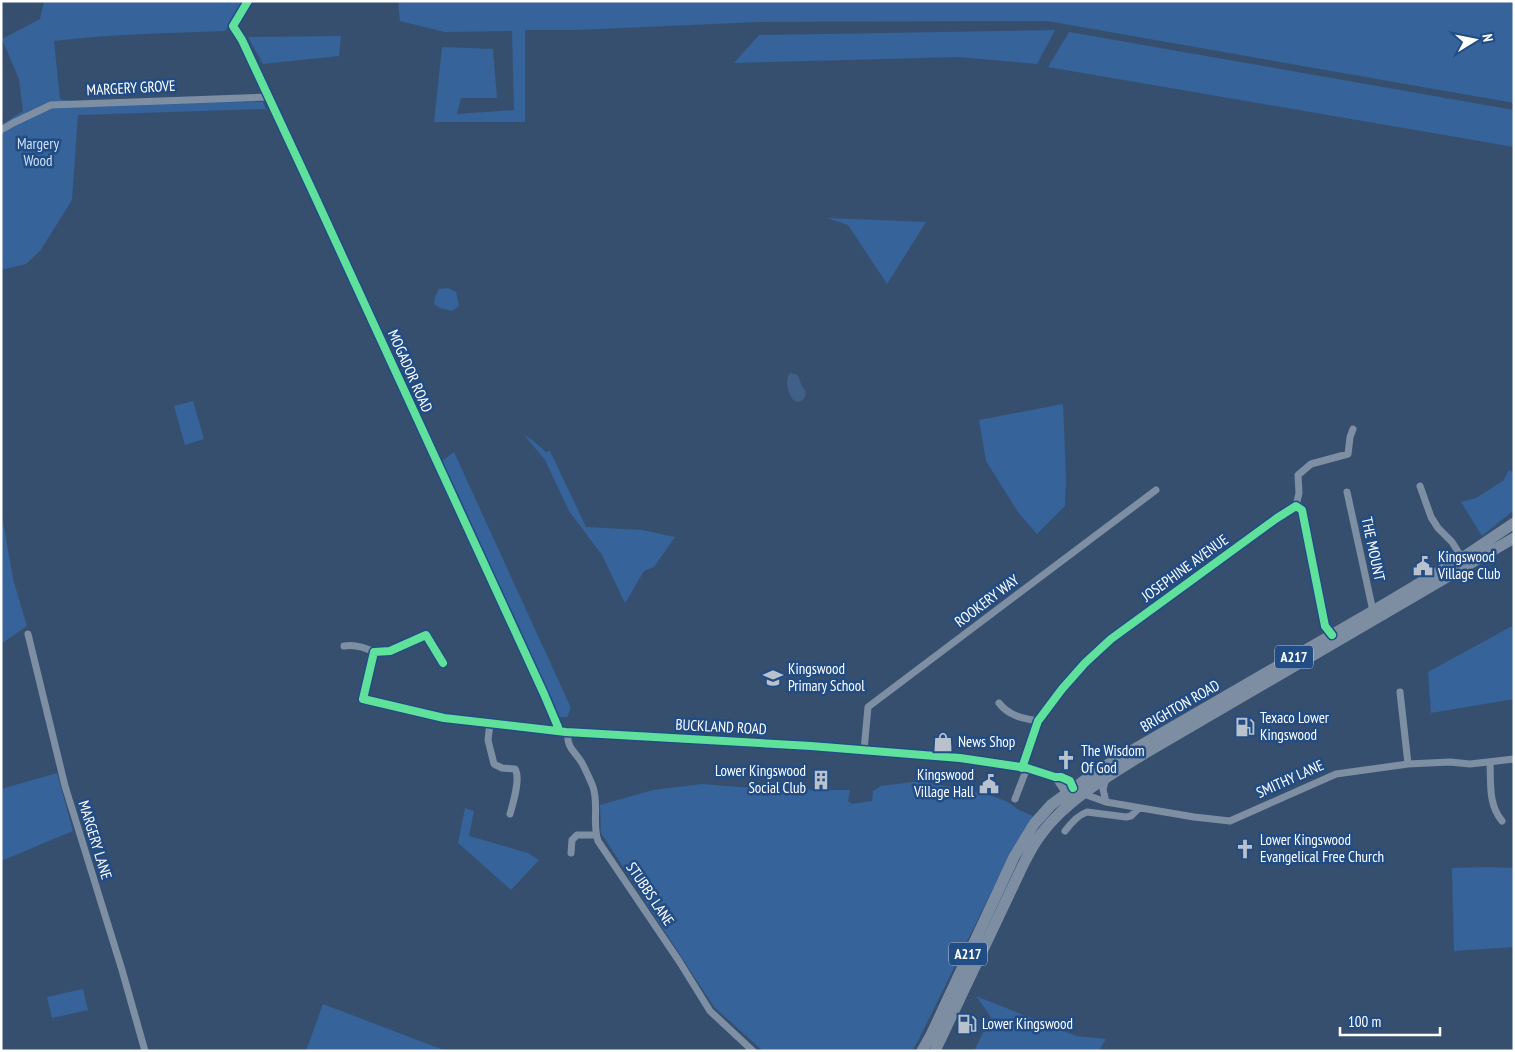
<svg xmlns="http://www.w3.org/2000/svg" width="1515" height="1052" font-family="'PT Sans Narrow',sans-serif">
	<rect width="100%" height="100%" fill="#374f6e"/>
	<!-- green -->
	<path fill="#35639a" d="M44,1H244L225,31C168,33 111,34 54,41L60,99L79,103L263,102L266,109L78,115L72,200L40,251L26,264L1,270V125L23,111L19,79L2,39L40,19Z
		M398,1H1514V103L1047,21L759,22L576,30H525V122H434L442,47L493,49L497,98H461L457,114L514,110L512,31L445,32L400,21Z
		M1055,30L1037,64L958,57L734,63L759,35Z
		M1069,32L1514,110V147L1048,67Z
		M341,36L339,56L263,64L248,37Z
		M827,218L926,222L887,284L848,225Z
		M448,288L456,292L459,306L452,311L440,308L434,304L435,297L439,289Z
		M193,401L204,439L185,445L174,406Z
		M1063,404L1066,477L1065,506L1037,534L1018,512L986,461L979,420Z
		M524,435L531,439L546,452L550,451L586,527L642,530L675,537L654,567L644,571L625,603L602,555L569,511L545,460Z
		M454,452L571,708L567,717H559L442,461Z
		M1509,470L1514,473V510L1482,536L1461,502L1476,498L1503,481Z
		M1,510L13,579L27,626L1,644Z
		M1514,625V699L1431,713L1428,672Z
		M57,773L73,831L1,861V789Z
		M921,781L989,795L1006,801L1019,810L1033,816L1012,850L917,1043L912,1051H763L714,1007L601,833L600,805L653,790L702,784L777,790H850L848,801L852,804L872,801L873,791L881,786Z
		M465,808L474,811L469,836L528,853L539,860L511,890L458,843Z
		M1488,867L1514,868V947L1454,951L1452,868Z
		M83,989L88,1010L52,1018L47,997Z
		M976,996L1076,1036L1106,1039L1100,1049L1093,1051H974L991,1017Z
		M323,1004L446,1051H306Z"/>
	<!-- water -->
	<path fill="#416087" d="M790,373L798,375L802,387L805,390L806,394L803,400L798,402L793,400C788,391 784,382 790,373Z"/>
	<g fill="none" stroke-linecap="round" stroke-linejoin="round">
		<!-- minor -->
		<path stroke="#7e8fa4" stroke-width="7" d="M248,1L233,26L242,40L312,190L544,694L558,727V731
			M1,130L13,123L51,105L269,97
			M1420,486L1431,517L1438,528L1452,542L1462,558
			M1347,492L1373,611
			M1296,506L1299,493L1298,475L1311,464L1348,454L1350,437L1353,429
			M28,634L65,786L122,970L145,1051
			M344,646C355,644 364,647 374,652
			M443,663L426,635L390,651L374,652L363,699L444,718L566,732L811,746L960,758L1027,768L1055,777H1061L1070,781L1073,788
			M1400,692L1408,764
			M999,703C1009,716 1022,718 1038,721
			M490,723L488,740L494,764L502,768L515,769C521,778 513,803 510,814
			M568,732C566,748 575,751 582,763C586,771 590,779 593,787C599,804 592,824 598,841L679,961L710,1011L753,1051
			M864,750L868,707L1156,490
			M1490,762C1491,783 1488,804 1502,821
			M1022,768L1038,721L1062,689L1085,663L1111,639L1277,518L1296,506L1302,510L1325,626L1332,635
			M1055,777L1063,789L1072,788
			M1081,793L1106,802L1194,817L1230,821L1336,774L1408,764L1450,762L1470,764L1514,759
			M1015,799L1027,768
			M1106,802L1103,789L1106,778
			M1065,831C1071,823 1078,815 1087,812L1126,817L1131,816L1139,808
			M571,853L572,840L577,835H596"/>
		<!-- trunk -->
		<path stroke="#7e8ea2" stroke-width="11" d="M922,1051L931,1035L1014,857L1034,824L1051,805L1100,769L1373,611L1465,556L1514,523
			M935,1051L1024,863C1029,853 1035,842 1042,833C1068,799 1107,777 1142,755L1514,538"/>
		<defs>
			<path id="cycleway" d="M248,1L233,26L242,40L312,190L544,694L558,727V731
				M443,663L426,635L390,651L374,652L363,699L444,718L566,732L811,746L960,758L1027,768L1055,777H1061L1070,781L1073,788
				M1022,768L1038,721L1062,689L1085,663L1111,639L1277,518L1296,506L1302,510L1325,626L1332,635"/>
		</defs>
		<!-- cycleway casing -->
		<use href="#cycleway" stroke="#214c84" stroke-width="11"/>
		<!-- cycleway -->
		<use href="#cycleway" stroke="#60e19b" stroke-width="8"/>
	</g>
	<!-- icons -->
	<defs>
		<symbol id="civic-bare" viewBox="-9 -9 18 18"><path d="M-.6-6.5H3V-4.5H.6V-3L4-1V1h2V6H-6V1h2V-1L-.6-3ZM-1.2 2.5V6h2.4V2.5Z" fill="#b9c1cc" stroke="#214c84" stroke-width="2.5" paint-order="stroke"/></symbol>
		<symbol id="school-bare" viewBox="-9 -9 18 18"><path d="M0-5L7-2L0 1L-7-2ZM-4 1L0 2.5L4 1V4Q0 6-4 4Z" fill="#b9c1cc" stroke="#214c84" stroke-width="2.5" paint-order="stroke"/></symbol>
		<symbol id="fuel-bare" viewBox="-9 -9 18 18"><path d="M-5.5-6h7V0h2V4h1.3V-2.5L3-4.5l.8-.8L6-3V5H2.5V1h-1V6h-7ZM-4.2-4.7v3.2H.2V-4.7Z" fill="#b9c1cc" stroke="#214c84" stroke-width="2.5" paint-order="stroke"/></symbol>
		<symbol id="shop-bare" viewBox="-9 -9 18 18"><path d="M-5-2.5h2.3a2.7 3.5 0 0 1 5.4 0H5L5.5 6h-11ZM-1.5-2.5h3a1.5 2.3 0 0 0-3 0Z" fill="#b9c1cc" stroke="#214c84" stroke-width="2.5" paint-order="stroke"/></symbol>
		<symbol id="church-bare" viewBox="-9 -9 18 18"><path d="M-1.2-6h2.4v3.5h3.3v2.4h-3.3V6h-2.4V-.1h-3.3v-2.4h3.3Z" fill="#b9c1cc" stroke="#214c84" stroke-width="2.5" paint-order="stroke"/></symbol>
		<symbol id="building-bare" viewBox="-9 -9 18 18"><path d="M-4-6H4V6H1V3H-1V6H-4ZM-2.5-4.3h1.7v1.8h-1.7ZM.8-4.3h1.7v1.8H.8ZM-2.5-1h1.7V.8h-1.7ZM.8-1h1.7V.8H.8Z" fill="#b9c1cc" stroke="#214c84" stroke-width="2.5" paint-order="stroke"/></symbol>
	</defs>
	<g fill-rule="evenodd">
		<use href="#civic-bare" x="1409" y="552" width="28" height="28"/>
		<use href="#school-bare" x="759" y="664" width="28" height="28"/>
		<use href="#fuel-bare" x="1231" y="713" width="28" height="28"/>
		<use href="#shop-bare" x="929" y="728" width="28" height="28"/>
		<use href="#church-bare" x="1052" y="746" width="28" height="28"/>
		<use href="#building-bare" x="807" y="766" width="28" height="28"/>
		<use href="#civic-bare" x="975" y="770" width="28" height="28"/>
		<use href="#church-bare" x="1231" y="835" width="28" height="28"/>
		<use href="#fuel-bare" x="953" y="1010" width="28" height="28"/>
	</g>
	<g text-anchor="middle" stroke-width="5" stroke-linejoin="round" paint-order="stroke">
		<!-- shield labels -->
		<g fill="#214c84" stroke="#bcc9da" stroke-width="1">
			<rect x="1275" y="645.5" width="38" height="23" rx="4"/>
			<rect x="949" y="942.5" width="38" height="23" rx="4"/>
		</g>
		<g font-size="14" font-weight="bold" fill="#fff">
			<text x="1294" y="662">A217</text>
			<text x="968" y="959">A217</text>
		</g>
		<!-- street labels -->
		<g font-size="15" fill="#fff" stroke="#214c84">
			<text transform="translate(131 88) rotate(-3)" y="5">MARGERY GROVE</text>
			<text transform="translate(410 371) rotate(66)" y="5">MOGADOR ROAD</text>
			<text transform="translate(1373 549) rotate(78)" y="5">THE MOUNT</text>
			<text transform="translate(1185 568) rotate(-36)" y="5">JOSEPHINE AVENUE</text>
			<text transform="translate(987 601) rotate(-37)" y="5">ROOKERY WAY</text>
			<text transform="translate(1180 706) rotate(-30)" y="5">BRIGHTON ROAD</text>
			<text transform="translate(721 727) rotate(3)" y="5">BUCKLAND ROAD</text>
			<text transform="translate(1290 779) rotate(-24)" y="5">SMITHY LANE</text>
			<text transform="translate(95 840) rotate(73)" y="5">MARGERY LANE</text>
			<text transform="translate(650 894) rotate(56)" y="5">STUBBS LANE</text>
		</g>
		<!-- park labels -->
		<g font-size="15" fill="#cde0f7" stroke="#214c84">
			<text x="38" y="149">Margery<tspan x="38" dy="17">Wood</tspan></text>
		</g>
		<!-- poi labels -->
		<g font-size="15" fill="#fff" stroke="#214c84" text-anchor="start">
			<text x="1438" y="562">Kingswood<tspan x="1438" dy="17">Village Club</tspan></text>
			<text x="788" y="674">Kingswood<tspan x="788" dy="17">Primary School</tspan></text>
			<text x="1260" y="723">Texaco Lower<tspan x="1260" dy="17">Kingswood</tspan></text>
			<text x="958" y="747">News Shop</text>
			<text x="1081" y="756">The Wisdom<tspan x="1081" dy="17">Of God</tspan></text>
			<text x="806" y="776" text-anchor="end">Lower Kingswood<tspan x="806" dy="17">Social Club</tspan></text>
			<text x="974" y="780" text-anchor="end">Kingswood<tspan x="974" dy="17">Village Hall</tspan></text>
			<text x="1260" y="845">Lower Kingswood<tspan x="1260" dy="17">Evangelical Free Church</tspan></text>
			<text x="982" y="1029">Lower Kingswood</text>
		</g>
	</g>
	<!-- border -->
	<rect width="1515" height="1052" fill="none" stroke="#ffffff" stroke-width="5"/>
	<!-- north arrow -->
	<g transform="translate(1475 40) rotate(80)" stroke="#214c84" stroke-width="4" paint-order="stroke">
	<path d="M0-4L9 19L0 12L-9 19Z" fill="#ffffff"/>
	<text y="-8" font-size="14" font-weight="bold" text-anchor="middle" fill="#ffffff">N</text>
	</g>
	<!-- scale -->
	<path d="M1340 1027v8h100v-8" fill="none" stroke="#ffffff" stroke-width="2.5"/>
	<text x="1348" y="1027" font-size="15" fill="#ffffff" stroke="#214c84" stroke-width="4" paint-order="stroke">100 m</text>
</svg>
